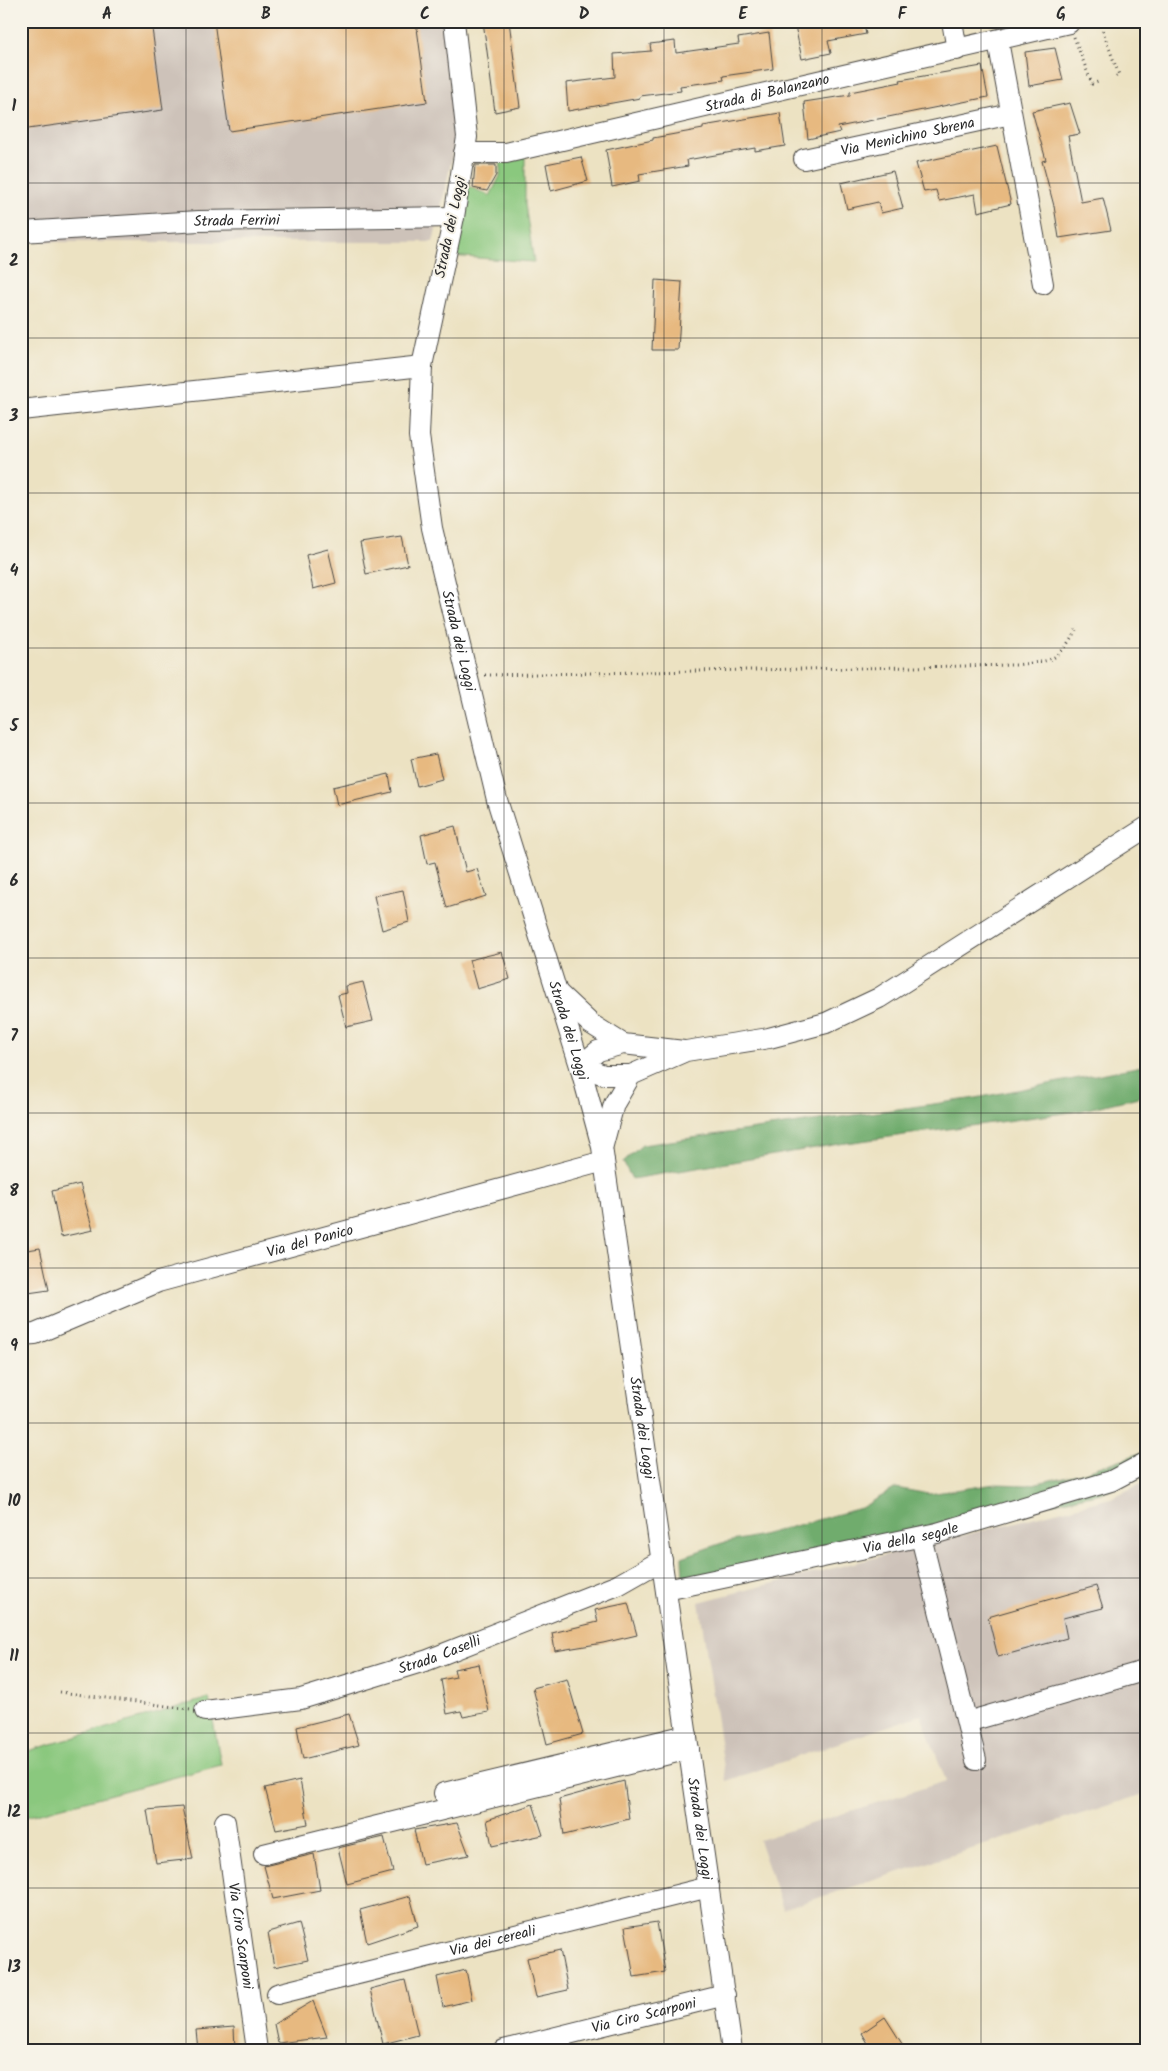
<svg xmlns="http://www.w3.org/2000/svg" width="1168" height="2071" font-family="Kalam,sans-serif">
	<rect width="100%" height="100%" fill="#f7f3e8"/>
	<filter id="ink" filterUnits="userSpaceOnUse"><feTurbulence type="fractalNoise" baseFrequency=".02" numOctaves="2"/><feDisplacementMap in="SourceGraphic" scale="10" xChannelSelector="R" yChannelSelector="G"/><feConvolveMatrix kernelMatrix="1 2 1 2 8 2 1 2 1" color-interpolation-filters="sRGB"/></filter>
	<filter id="wash" filterUnits="userSpaceOnUse"><feTurbulence type="fractalNoise" baseFrequency=".0096" numOctaves="4" result="noise"/><feDisplacementMap in="SourceGraphic" scale="20" xChannelSelector="R" yChannelSelector="G"/><feGaussianBlur stdDeviation="1.12" result="paint"/><feColorMatrix in="noise" values="0 0 0 0 0 0 0 0 0 0 0 0 0 0 0 0 0 1.4 0 .05"/><feComposite in="paint" operator="in"/></filter>
	<g filter="url(#wash)">
		<rect width="100%" height="100%" fill="#ece2c2"/>
		<!-- industrial -->
		<path fill="#cdc2b9" d="M21,21H445L455,145L433,242H21Z
			M1147,1481V1793L783,1909L759,1840L946,1781L921,1715L726,1781L699,1602L1111,1498Z"/>
		<!-- green -->
		<path fill="#8ac87e" stroke="#5a7a54" d="M525,155V205L534,262L450,256L468,186L490,196L500,176L501,159Z
			M209,1698L221,1765L21,1818V1753Z"/>
		<!-- forest -->
		<path fill="#6fac6d" stroke="#4d6c4c" d="M1147,1065V1095L1079,1111L839,1144L632,1179L623,1162L642,1145L976,1098Z
			M1147,1451V1475L1100,1493L889,1538L845,1542L744,1572L683,1580L682,1557L722,1543L758,1536L861,1508L896,1488L929,1494L995,1484L1028,1485L1078,1474Z"/>
		<g id="blocks">
			<!-- building -->
			<path fill="#e7b980" d="M21,21H151L163,110L21,130Z
				M214,21H416L427,102L229,131Z
				M483,21H509L520,107L495,112Z
				M794,21H863L866,34L828,41L831,53L802,59Z
				M769,33L773,69L723,76L724,80L680,86L681,91L640,96V98L568,111L566,83L615,77L614,54L651,51L650,44L675,41L676,53L739,44L738,38Z
				M1055,48L1063,80L1029,86L1025,52Z
				M982,66L988,97L838,127L840,132L808,139L804,102L850,95V92L901,82L900,80Z
				M1070,103L1080,134L1068,136L1081,202L1103,198L1111,230L1059,238L1054,206L1042,161L1046,160L1032,111Z
				M780,113L785,146L755,151V148L687,160L688,166L639,174L640,181L612,187L606,150L653,140V138L703,129V126Z
				M997,146L1011,204L978,212L975,194L939,201L936,190L924,192L916,163Z
				M581,157L588,181L551,191L546,164Z
				M475,165H496V175L487,191L473,188Z
				M893,171L903,208L881,213L878,202L847,209L841,183Z
				M655,280L682,282L678,350H652Z
				M402,537L408,565L366,574L360,543Z
				M328,549L336,583L313,589L306,555Z
				M436,754L442,779L417,786L411,759Z
				M389,774L392,792L337,805L333,787Z
				M455,826L466,872L477,869L486,896L447,908L435,862L427,864L421,835Z
				M403,890L409,922L382,930L374,896Z
				M502,952L510,979L477,989L469,960Z
				M363,982L373,1021L346,1027L338,995L347,993L346,986Z
				M80,1184L93,1230L61,1237L52,1191Z
				M40,1248L49,1290L21,1294V1251Z
				M1096,1586L1103,1608L1063,1618L1067,1638L998,1657L988,1617Z
				M628,1603L637,1635L603,1643L555,1651L552,1633L598,1622L595,1610Z
				M479,1664L489,1712L463,1717L461,1711L447,1714L441,1680L456,1677L454,1669Z
				M567,1679L583,1734L547,1744L533,1688Z
				M349,1714L359,1745L303,1759L297,1727Z
				M300,1780L308,1824L276,1830L265,1788Z
				M624,1781L629,1819L564,1835L559,1799Z
				M533,1804L543,1835L492,1846L487,1820Z
				M182,1807L193,1859L156,1863L147,1810Z
				M457,1823L469,1855L422,1864L414,1830Z
				M384,1837L393,1872L347,1884L338,1848Z
				M314,1854L320,1890L273,1899L264,1866Z
				M410,1896L418,1926L367,1943L360,1910Z
				M657,1922L665,1972L634,1977L625,1927Z
				M299,1923L308,1960L274,1967L268,1932Z
				M560,1950L568,1990L536,1997L527,1958Z
				M466,1970L472,2000L443,2007L437,1977Z
				M405,1980L418,2035L383,2044L370,1989Z
				M313,2001L327,2037L278,2043L274,2024Z
				M885,2017L906,2050H872L862,2033Z
				M234,2027L235,2050H198L196,2030Z"/>
		</g>
	</g>
	<g filter="url(#ink)">
		<use href="#blocks" fill-opacity="0" stroke="#484642" stroke-width="1"/>
		<g fill="none" stroke-linecap="round" stroke-linejoin="round">
			<defs>
				<g id="minor">
					<path id="s1" d="M454,21L467,137L454,217L422,366L419,436L432,528L497,800L580,1066L602,1147L732,2050"/>
					<path d="M952,21L957,50"/>
					<path d="M998,41L1043,284"/>
					<path id="s2" d="M464,153H506L1069,23"/>
					<path id="s3" d="M804,159L1011,114"/>
					<path id="s4" d="M21,232L199,221L454,217"/>
					<path d="M21,410L422,366"/>
					<path d="M558,993L591,1024L623,1044"/>
					<path d="M631,1075H604L580,1066L598,1051L623,1044L684,1051"/>
					<path d="M603,1145L614,1104L631,1075L686,1051L769,1038L826,1023L879,998L1147,827"/>
					<path id="s5" d="M21,1335L35,1334L158,1282L604,1161"/>
					<path d="M921,1537L976,1760"/>
					<path id="s6" d="M666,1590L937,1533L1111,1481L1147,1462"/>
					<path id="s7" d="M205,1711L301,1699L428,1660L618,1585L662,1560"/>
					<path d="M967,1722L1147,1670"/>
					<path d="M444,1793L687,1735"/>
					<path id="s8" d="M225,1822L257,2050"/>
					<path d="M264,1854L689,1749"/>
					<path id="s9" d="M277,1994L709,1887"/>
					<path id="s10" d="M504,2050L725,1995"/>
				</g>
			</defs>
			<!-- minor casing -->
			<use href="#minor" stroke="#484642" stroke-width="22"/>
			<!-- path -->
			<path stroke="#484642" stroke-width="3" stroke-dasharray="1 4" stroke-linecap="butt" d="M1099,21L1119,75L1114,77
				M1074,37L1092,84L1098,82
				M485,675L1016,665C1052,660 1056,664 1076,630
				M60,1692L190,1709"/>
			<!-- minor -->
			<use href="#minor" stroke="#fff" stroke-width="20"/>
		</g>
	</g>
	<!-- grid -->
	<path fill="none" stroke="#2b2b2b" stroke-width="1" stroke-opacity="0.55" d="M186,21V2050M346,21V2050M504,21V2050M664,21V2050M822,21V2050M981,21V2050M21,183H1147M21,338H1147M21,493H1147M21,648H1147M21,803H1147M21,958H1147M21,1113H1147M21,1268H1147M21,1423H1147M21,1578H1147M21,1733H1147M21,1888H1147"/>
	<g text-anchor="middle" stroke-width="4" stroke-linejoin="round" paint-order="stroke">
		<!-- street labels -->
		<g font-size="15" fill="#2b2b2b" stroke="#f7f3e8">
			<text dy="5" stroke="none"><textPath href="#s2" startOffset="310">Strada di Balanzano</textPath></text>
			<text dy="5" stroke="none"><textPath href="#s3" startOffset="106">Via Menichino Sbrena</textPath></text>
			<text dy="5" stroke="none"><textPath href="#s4" startOffset="216">Strada Ferrini</textPath></text>
			<text transform="translate(450 227) rotate(-78)" y="5">Strada dei Loggi</text>
			<text dy="5" stroke="none"><textPath href="#s1" startOffset="629">Strada dei Loggi</textPath></text>
			<text dy="5" stroke="none"><textPath href="#s1" startOffset="1034">Strada dei Loggi</textPath></text>
			<text dy="5" stroke="none"><textPath href="#s5" startOffset="305">Via del Panico</textPath></text>
			<text dy="5" stroke="none"><textPath href="#s1" startOffset="1439">Strada dei Loggi</textPath></text>
			<text dy="5" stroke="none"><textPath href="#s6" startOffset="250">Via della segale</textPath></text>
			<text dy="5" stroke="none"><textPath href="#s7" startOffset="242">Strada Caselli</textPath></text>
			<text dy="5" stroke="none"><textPath href="#s1" startOffset="1844">Strada dei Loggi</textPath></text>
			<text dy="5" stroke="none"><textPath href="#s8" startOffset="115">Via Ciro Scarponi</textPath></text>
			<text dy="5" stroke="none"><textPath href="#s9" startOffset="222">Via dei cereali</textPath></text>
			<text dy="5" stroke="none"><textPath href="#s10" startOffset="144">Via Ciro Scarponi</textPath></text>
		</g>
	</g>
	<!-- margin -->
	<rect width="1168" height="2071" fill="none" stroke="#f7f3e8" stroke-width="55"/>
	<rect x="28" y="28" width="1112" height="2016" fill="none" stroke="#2b2b2b" stroke-width="2"/>
	<g font-size="16" text-anchor="middle" font-weight="bold" fill="#2b2b2b">
		<text x="107" y="19">A</text>
		<text x="266" y="19">B</text>
		<text x="425" y="19">C</text>
		<text x="584" y="19">D</text>
		<text x="743" y="19">E</text>
		<text x="902" y="19">F</text>
		<text x="1061" y="19">G</text>
		<text x="14" y="111">1</text>
		<text x="14" y="266">2</text>
		<text x="14" y="421">3</text>
		<text x="14" y="576">4</text>
		<text x="14" y="731">5</text>
		<text x="14" y="886">6</text>
		<text x="14" y="1041">7</text>
		<text x="14" y="1196">8</text>
		<text x="14" y="1351">9</text>
		<text x="14" y="1506">10</text>
		<text x="14" y="1661">11</text>
		<text x="14" y="1817">12</text>
		<text x="14" y="1972">13</text>
	</g>
</svg>
